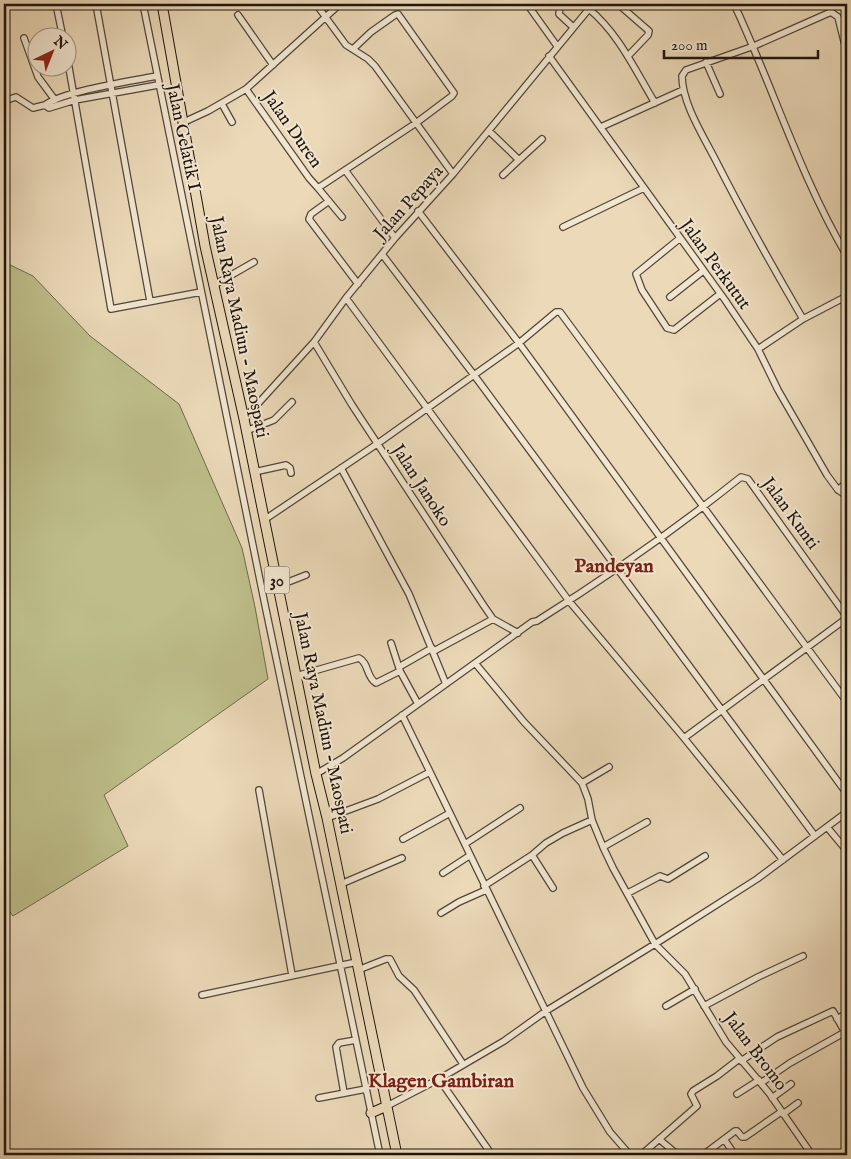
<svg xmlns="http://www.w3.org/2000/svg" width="851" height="1159" font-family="'IM FELL English',serif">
	<rect width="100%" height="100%" fill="#ebd9b8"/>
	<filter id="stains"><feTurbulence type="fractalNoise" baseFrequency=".004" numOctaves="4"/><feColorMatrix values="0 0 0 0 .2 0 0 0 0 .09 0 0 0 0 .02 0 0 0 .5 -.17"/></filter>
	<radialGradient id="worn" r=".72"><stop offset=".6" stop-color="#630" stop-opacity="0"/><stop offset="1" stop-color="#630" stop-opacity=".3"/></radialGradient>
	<!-- green -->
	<path fill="#bebe8a" stroke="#6e6a4c" d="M4,262L33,276L90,336L179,404L242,548L255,607L268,679L104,795L128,846L13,916L4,905Z"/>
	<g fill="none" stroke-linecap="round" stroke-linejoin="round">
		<defs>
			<path id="minor" d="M56,4L63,38
				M96,4L150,301
				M143,4L265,605L380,1155
				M316,4L346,45L368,59L375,66L453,174
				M527,4L557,46
				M565,4L560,8L559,14L573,27
				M618,4L649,31L648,35L628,56
				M734,4C773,87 800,176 847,256
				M589,9C619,34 635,70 655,103
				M238,15L273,65
				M24,38L38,77L55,100
				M549,56L725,300L758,349L778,390L827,475L838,490L847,496
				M68,62L111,309L201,292
				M706,62L720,94
				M246,89L309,178L318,188L416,123L452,96L454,93L398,14L395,15L371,32L353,49
				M4,101L16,97L33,108L45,105L49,108L75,100L158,85
				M222,104L232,122
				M45,105C64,91 131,81 157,76
				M182,123L208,111L246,89L340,4
				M601,127L683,90
				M489,131L519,160L542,139
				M345,170L395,238
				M503,175L519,160
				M318,188L342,217
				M329,201L311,214L309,219L358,284
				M418,211L519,343L847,794
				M563,227L644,188
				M679,239L636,274L642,290L667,328L674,330L720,294
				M382,254L474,375L815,836
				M214,285L254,262
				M670,297L703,271
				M346,298L569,601L684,738L783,860
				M803,319C772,266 742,212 714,157C702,134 682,102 682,76L686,70L754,46L831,12L838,17L847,53
				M314,342L352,405L484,606L493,619L518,633
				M758,349L803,319L847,296
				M244,419L314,342L346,298L395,238L453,174L593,4
				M246,431L274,420L292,402
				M341,468L409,594L446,684
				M254,472L286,465L290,468L291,473
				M838,490L847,482
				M264,520L377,444L474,375L519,343L556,312H560L847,702
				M278,586L306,575
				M434,651L493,619
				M475,663L524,722L582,783L588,799L592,820L603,847L613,868L655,944L685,974L726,1042L769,1093L812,1155
				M399,667L432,648
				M400,671L418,704
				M296,676L359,658C369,663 366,677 376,683L400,671L391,643
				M402,715L430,772
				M684,738L847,618
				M316,774L343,758L532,622L537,621C607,577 676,529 741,477L748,479L847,617
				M582,783L609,767
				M259,790L292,975
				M327,818L378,799L430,772L583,1088L610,1132L630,1155
				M827,827L847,851
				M403,839L450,813
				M465,844L520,808
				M603,847L647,822
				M532,855L553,888
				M443,873L469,856
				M341,884L402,858
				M484,886L532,855L546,843L563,833L592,820
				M628,893L660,876L668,879L705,856
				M441,913L459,902L486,890
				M358,970L386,959H390L399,976L414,990L463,1064
				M202,995L357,962
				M666,1006L695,989
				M704,1006L758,977L803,956
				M837,1019L847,1013
				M741,1061L777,1037L833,1011L847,1036
				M439,1079L492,1155
				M761,1083L790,1063L847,1031
				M344,1093L336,1047L339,1043L356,1040
				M737,1094L759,1080
				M319,1098L366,1089
				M772,1098L791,1084
				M387,1106L439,1079L504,1041L546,1011L655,944L757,879L847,812
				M783,1114L798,1103
				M659,1139L678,1155
				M724,1139L735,1155
				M641,1155L697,1106L691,1094L693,1091L717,1076L739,1059
				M703,1155L735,1131H737L742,1137H745L781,1112"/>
			<path id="highway" d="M162,4L205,246L244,419L316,774L327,818L397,1155
				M371,1113L387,1106"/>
		</defs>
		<!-- minor casing -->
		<use href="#minor" stroke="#514638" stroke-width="8"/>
		<!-- highway casing -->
		<use href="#highway" stroke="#1e150d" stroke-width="11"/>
		<!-- minor -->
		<use href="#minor" stroke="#f2e6d1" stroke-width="5.5"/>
		<!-- highway -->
		<use href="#highway" stroke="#ebd9b8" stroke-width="9"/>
	</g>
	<g text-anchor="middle" stroke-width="4" stroke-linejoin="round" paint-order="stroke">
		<!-- shield labels -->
		<rect fill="#f2e6d1" stroke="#5e5448" stroke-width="1" x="264.5" y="566.5" width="25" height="27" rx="4"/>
		<g font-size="16" font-weight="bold" fill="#1e150d">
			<text x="277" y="586">30</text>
		</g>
		<!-- street labels -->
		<g font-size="18" fill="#1e150d" stroke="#f2e6d1">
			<text transform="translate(293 129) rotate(55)" y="6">Jalan Duren</text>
			<text transform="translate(184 137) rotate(78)" y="6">Jalan Gelatik I</text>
			<text transform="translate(408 202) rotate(-48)" y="6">Jalan Pepaya</text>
			<text transform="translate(716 264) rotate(54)" y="6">Jalan Perkutut</text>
			<text transform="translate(240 327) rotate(78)" y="6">Jalan Raya Madiun - Maospati</text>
			<text transform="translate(422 485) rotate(57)" y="6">Jalan Janoko</text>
			<text transform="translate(791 513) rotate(54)" y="6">Jalan Kunti</text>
			<text transform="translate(324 723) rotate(78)" y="6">Jalan Raya Madiun - Maospati</text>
			<text transform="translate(756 1051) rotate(53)" y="6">Jalan Bromo</text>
		</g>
		<!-- quarter labels -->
		<g font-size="20" font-weight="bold" fill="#7a1f14" stroke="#f2e6d1">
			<text x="614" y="572">Pandeyan</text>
			<text x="441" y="1087">Klagen Gambiran</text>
		</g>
	</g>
	<!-- margin -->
	<rect width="851" height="1159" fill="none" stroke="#ebd9b8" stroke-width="20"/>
	<rect x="5" y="5" width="841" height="1149" fill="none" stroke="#1e150d" stroke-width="2.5"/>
	<rect x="10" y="10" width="831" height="1139" fill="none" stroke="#1e150d"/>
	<!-- north arrow -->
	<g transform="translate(52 52) rotate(43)"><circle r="24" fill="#f2e6d1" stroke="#9d9283"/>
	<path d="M0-4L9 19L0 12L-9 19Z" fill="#8f2418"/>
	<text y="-8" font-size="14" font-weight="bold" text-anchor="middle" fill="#1e150d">N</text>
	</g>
	<!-- scale -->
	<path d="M664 50v8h154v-8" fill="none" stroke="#1e150d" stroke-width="2.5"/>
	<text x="671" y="50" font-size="15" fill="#1e150d" stroke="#f2e6d1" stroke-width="4" paint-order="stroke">200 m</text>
	<rect width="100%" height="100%" filter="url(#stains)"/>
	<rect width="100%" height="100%" fill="url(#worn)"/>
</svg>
